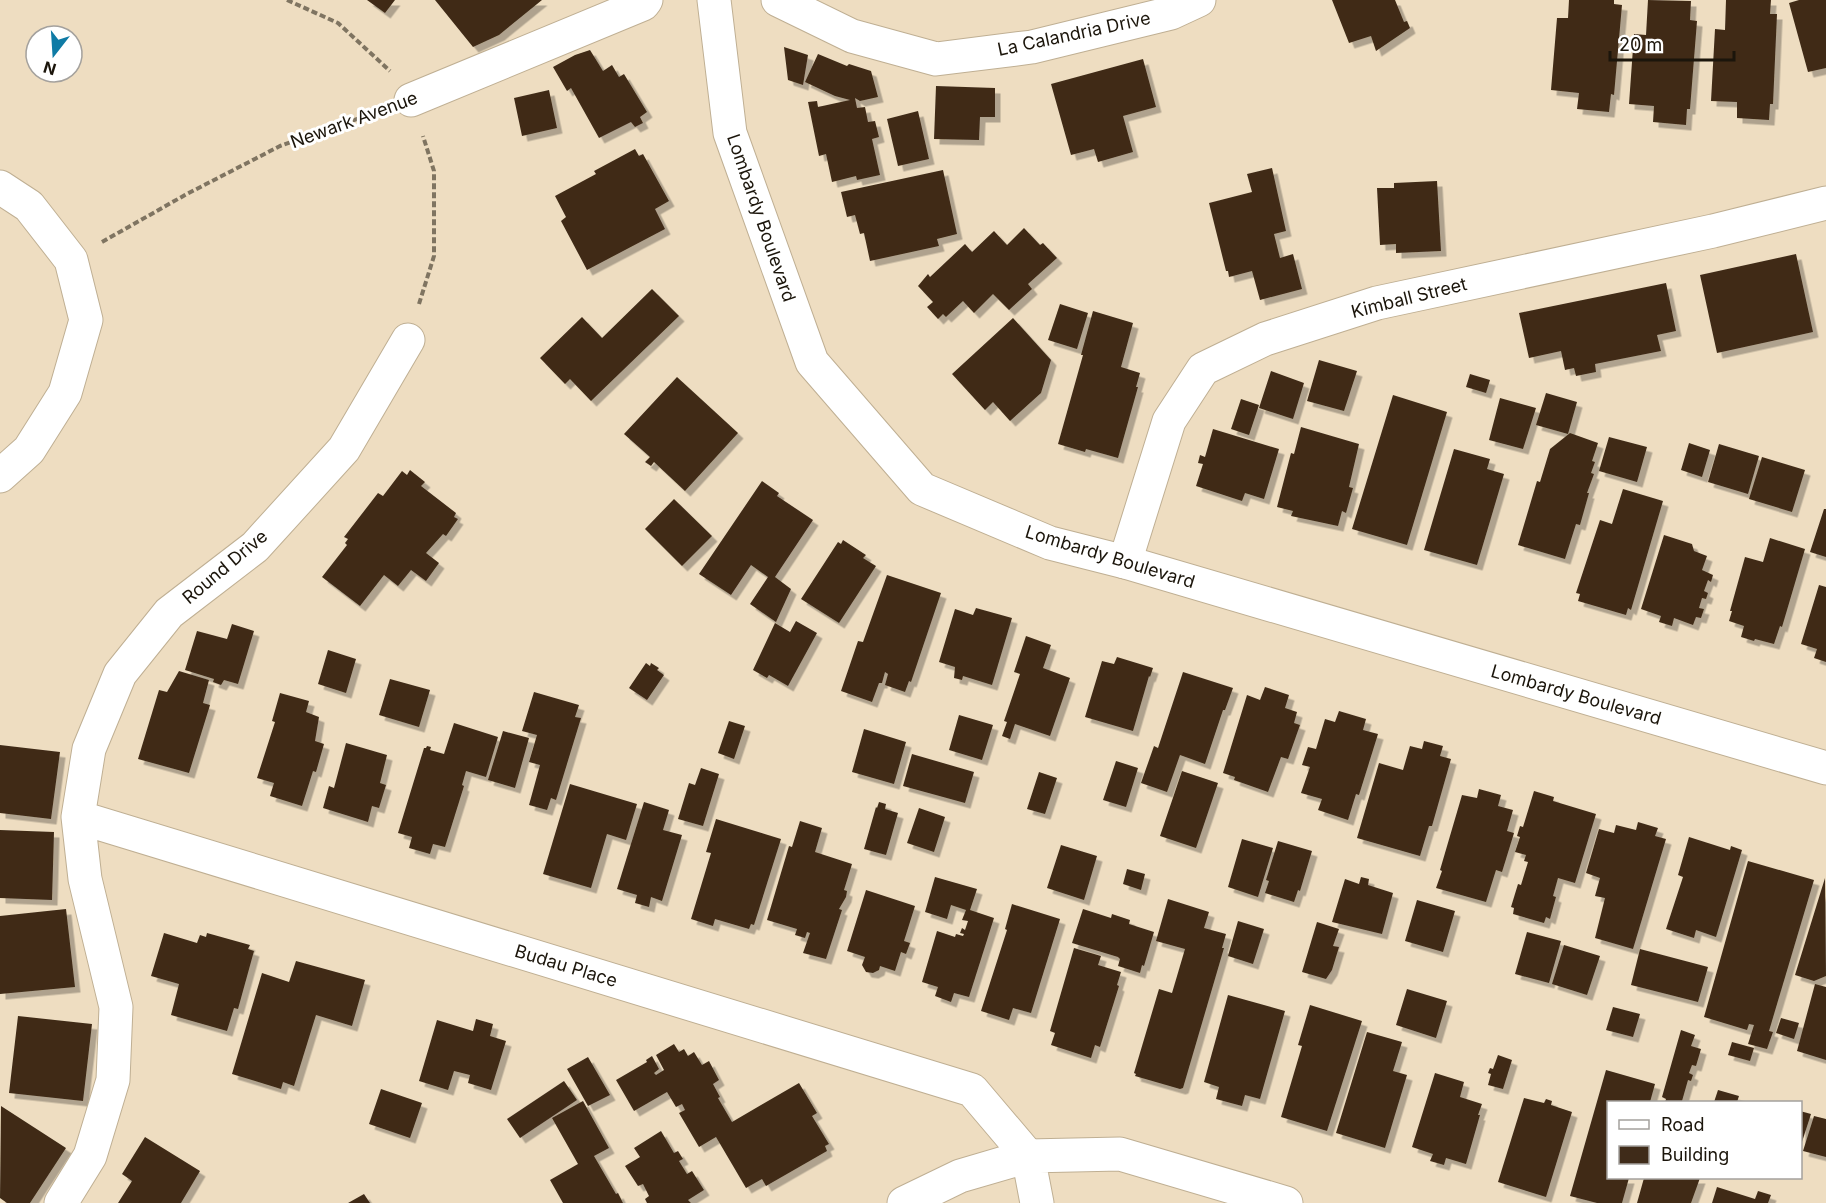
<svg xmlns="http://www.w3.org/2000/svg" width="1826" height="1203" font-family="Inter,sans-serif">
	<defs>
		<filter id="shadow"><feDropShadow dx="5.5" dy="5.5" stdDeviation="0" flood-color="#0004"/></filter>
	</defs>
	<rect width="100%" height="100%" fill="#eeddc1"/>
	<!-- building -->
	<path fill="#3f2b19" filter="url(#shadow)" d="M367,0H395L385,13Z
		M435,0H542L499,35L473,47Z
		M1332,0H1395L1404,22L1407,21L1410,28L1376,51L1371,36L1349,43Z
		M1569,0H1614V4L1622,5L1614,95L1611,94L1609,112L1577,109L1579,93L1551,90L1557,18H1568Z
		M1648,0L1691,1L1690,20L1697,21L1690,109H1687L1686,125L1653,122L1654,106L1629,104L1634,34L1646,35Z
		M1726,0H1771L1770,14H1777L1773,104H1770L1769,120L1737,118V102L1711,101L1715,29L1725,30Z
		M1799,0H1826V68L1808,72L1789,3Z
		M784,47L808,55L803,85L788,80Z
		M590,50L603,71L612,65L619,77L624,74L647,112L640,117L643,123L635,127L631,122L599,138L571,88L567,91L553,67L575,55Z
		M818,54L847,66L849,64L871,71L878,97L860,101L855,98L857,108L865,107L868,122L875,121L879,137L872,139L880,175L857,180L856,176L832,182L826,154L819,156L808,102L817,101L818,107L850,100L835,96L805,82Z
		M1143,59L1156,107L1123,116L1133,152L1098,162L1094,149L1071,155L1051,84Z
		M936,86L995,88V117H980L979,140L934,139Z
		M549,90L557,128L522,136L514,98Z
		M918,111L929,159L898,166L887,119Z
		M635,149L639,156L643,154L669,201L655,209L665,229L587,270L561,221L566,217L555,196L596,174L594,171Z
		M1272,168L1286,231L1274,234L1280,258L1293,254L1302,289L1260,300L1252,271L1229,277L1228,271H1226L1209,203L1252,192L1247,174Z
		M943,170L957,234L937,239L939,246L870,261L864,233L860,234L855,215L847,217L841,192Z
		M1437,181L1441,251L1396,253V244L1380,245L1377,188H1394V183Z
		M1024,228L1040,245L1043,243L1057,258L1028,284L1032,289L1009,310L993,294L974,313L963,301L946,317L943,314L938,319L927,307L933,302L918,286L928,274L930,277L965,244L972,252L994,231L1007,245Z
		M1796,254L1813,332L1717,353L1700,275Z
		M1666,283L1676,331L1657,335L1661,351L1595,364L1596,372L1576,376L1574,368L1565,370L1561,351L1529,358L1519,313Z
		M652,289L679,316L591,401L570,379L565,384L540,358L582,317L602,338Z
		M1060,304L1088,313L1077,349L1048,340Z
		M1093,311L1133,323L1121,367L1140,373L1136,387H1138L1118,458L1086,449L1085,452L1058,444L1083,355H1081Z
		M1013,318L1051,360L1041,393L1010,421L993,402L985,410L952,374Z
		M1319,360L1357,371L1344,411L1307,401Z
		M1271,371L1304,383L1293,419L1259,408Z
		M1470,374L1490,380L1486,393L1466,387Z
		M677,377L738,433L685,491L654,462L651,466L645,462L650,457L624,434Z
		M1546,393L1577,402L1568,434L1536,425Z
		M1393,395L1447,412L1407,545L1352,529Z
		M1500,398L1536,408L1523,449L1489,440Z
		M1241,399L1259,405L1249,435L1231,429Z
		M1301,427L1359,444L1349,487L1353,488L1346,513L1342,511L1338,526L1291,516L1293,511L1277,507L1291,453L1294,454Z
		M1213,429L1279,449L1264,499L1245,493L1242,501L1196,486L1203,464L1198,463L1200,455L1205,457Z
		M1570,433L1598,443L1592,461L1595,462L1591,473L1594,474L1587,493H1589L1580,525L1576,524L1565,559L1518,545L1537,481L1540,482L1550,449Z
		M1609,437L1647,447L1637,482L1599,471Z
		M1689,443L1710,450L1702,477L1681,470Z
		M1719,444L1759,456L1748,494L1708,482Z
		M1454,449L1490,459L1487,469L1504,474L1477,565L1424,550Z
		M1762,457L1805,470L1792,512L1749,499Z
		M410,470L425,482L421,486L456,513L454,517L458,519L446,536L443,534L426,553L439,563L426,581L411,570L398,586L384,575L360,606L322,577L347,545L345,543L348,539L344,537L378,493L383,496L402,471L407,475Z
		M762,481L779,493L777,496L813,520L775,577L791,589L776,622L750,604L768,577L751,565L731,595L699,574Z
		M1623,489L1663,501L1631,610L1628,608L1626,615L1578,601L1580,594L1576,593L1600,520L1612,524Z
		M674,499L712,536L682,566L645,529Z
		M1824,509H1826V557L1810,552Z
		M1664,535L1692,544L1694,551L1707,556L1702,570L1713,575L1711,582L1708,580L1704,591L1708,593L1706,599L1702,598L1699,608L1704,609L1701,618L1696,617L1693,625L1674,618L1672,626L1659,622L1661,616L1641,609Z
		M1770,538L1805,549L1782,627L1780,626L1774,644L1755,639L1754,641L1741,637L1744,626L1729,621L1732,611H1730L1745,557L1763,562Z
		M843,540L866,555L863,558L876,566L839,623L801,599L838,542L841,544Z
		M887,575L941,593L911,682L909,681L905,692L885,685L888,674L885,672L882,683H879L872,702L841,691L858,641L863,642Z
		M1819,585L1826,587V662L1814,658L1817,649L1801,644Z
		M976,608L1012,618L992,685L963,676L962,680L954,678L955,667L939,662L955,609L973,615Z
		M796,621L817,633L788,686L769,675L767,678L753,670L775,623L790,632Z
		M232,624L254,631L238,684L224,680L221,685L213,682L214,679L185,670L197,631L227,639Z
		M1026,636L1051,645L1043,668L1070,678L1050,736L1015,724L1010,739L1002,736L1007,722L1004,721L1020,674L1014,672Z
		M328,650L356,659L346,693L318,684Z
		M1117,657L1153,668L1150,677L1149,676L1133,731L1085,717L1102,661L1114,664Z
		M646,663L650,666L651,663L659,668L657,670L664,675L647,700L629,688Z
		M179,671L209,680L203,703L210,705L189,773L138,759L159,690L167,692Z
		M1183,672L1233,688L1225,710H1223L1205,764L1180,755L1167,792L1141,783L1154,746L1158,748Z
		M390,679L430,690L419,727L379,715Z
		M1265,687L1289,695L1285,708L1297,712L1294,723L1300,725L1288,759L1281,757L1268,792L1234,780L1235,777L1223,773L1247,695L1260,700Z
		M534,692L579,705L575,717L581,718L556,800L551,798L547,810L529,805L540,765L529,762L537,735L522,731Z
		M280,693L309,701L306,712L319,717L315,741L324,744L316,772L313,771L302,806L270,796L274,783L257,778L275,722L272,721Z
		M1339,711L1366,719L1363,730L1378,734L1359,795L1356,794L1348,820L1318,810L1322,799L1301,793L1310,767L1302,765L1308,747L1316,749L1325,719L1335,722Z
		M959,715L993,725L982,760L949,750Z
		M729,721L745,726L734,759L718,753Z
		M454,723L498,737L486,777L466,771L462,785L464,786L445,847L433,844L430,854L409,848L412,837L398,833L424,748H426L427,746L431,747L430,750L444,754Z
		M864,729L906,742L894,784L852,772Z
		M503,731L529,738L515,788L488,780Z
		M1424,741L1443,746L1440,756L1451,759L1432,826H1429L1420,856L1357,838L1379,763L1403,770L1410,746L1422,749Z
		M346,743L387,755L380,783L386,785L379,808L372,806L368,822L323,808L329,786L334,788Z
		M0,745L60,752L51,819L0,813Z
		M912,754L974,772L965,803L903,786Z
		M1116,761L1138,768L1126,807L1103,800Z
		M701,768L719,774L703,826L678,819L689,783L695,785Z
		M1182,771L1218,783L1196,848L1160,836Z
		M1039,772L1057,778L1045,814L1027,809Z
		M570,784L637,804L626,840L607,834L591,888L543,874Z
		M1479,789L1501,795L1498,806L1513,810L1507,831L1514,833L1502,872L1496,870L1486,902L1436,888L1442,871L1440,870L1462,795L1477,798Z
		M1534,791L1554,797L1553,801L1596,814L1575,883L1558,878L1553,896L1556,897L1550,919L1546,917L1544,923L1513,914L1514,908L1511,907L1518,884L1521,885L1528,862L1524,861L1526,855L1515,852L1520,837L1517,836L1520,826L1523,827Z
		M644,802L669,810L663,830L682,835L662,901L651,897L649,907L635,903L637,895L617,889Z
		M879,802L886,804L885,809L898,813L886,855L864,849L876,807L877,808Z
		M919,808L945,817L934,852L907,843Z
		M716,819L781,839L754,925L751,924L749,929L715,919L713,926L691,919L711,853L706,852Z
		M800,821L822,828L815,852L852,864L844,890L847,891L846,897L839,909L842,910L826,959L803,953L810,933L807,932L805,938L795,935L797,929L767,920L789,846L792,847Z
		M1638,822L1658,828L1655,836L1666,839L1633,949L1595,938L1605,898L1595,896L1600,878L1586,873L1599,829L1614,833L1616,825L1636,830Z
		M0,830L54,832L52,900L0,898Z
		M1689,837L1730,850L1731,846L1742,850L1716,937L1696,930L1694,938L1666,929L1683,877L1678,875Z
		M1242,839L1273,848L1258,897L1228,887Z
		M1278,841L1312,851L1300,891L1298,890L1294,902L1265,893L1269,881L1266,880Z
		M1061,845L1097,856L1084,900L1047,888Z
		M1748,861L1814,880L1769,1031L1773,1032L1767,1049L1748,1044L1754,1025L1749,1024L1747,1030L1704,1017Z
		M1127,869L1145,874L1141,890L1123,884Z
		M935,877L977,889L970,910L994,918L969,997L954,993L951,1002L935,996L938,987L922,982L937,931L955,937L956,934L963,936L964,934L960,933L962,928L965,930L968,921L962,920L966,910L951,905L947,919L925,912Z
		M1361,877L1369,879L1368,885L1393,893L1382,934L1332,922L1345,879L1359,884Z
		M1825,878L1826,976L1814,981L1795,975Z
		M866,890L915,906L904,941L910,943L906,954L901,952L895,971L880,966L879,970L873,973L866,972L862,965L865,957L847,951Z
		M1168,899L1209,912L1204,928L1226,934L1222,948H1224L1183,1088L1180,1089L1135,1076L1136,1074L1134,1073L1159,989L1172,993L1185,949L1156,941Z
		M1417,900L1455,911L1443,952L1405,941Z
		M1012,904L1060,919L1031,1013L1013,1008L1009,1020L981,1011L1007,930L1005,929Z
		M66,909L75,987L0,994V916Z
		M1083,909L1111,918L1112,914L1130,920L1129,924L1154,932L1144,966L1142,965L1140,973L1118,966L1120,959L1118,957L1072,943Z
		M1238,921L1264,929L1253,964L1228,956Z
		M1317,922L1339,929L1333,946L1339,947L1332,970L1326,979L1302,972Z
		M1527,932L1561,941L1549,983L1515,974Z
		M164,933L197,943L200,935L206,937L207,933L250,945L248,949L254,951L238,1009L234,1008L227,1031L171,1015L179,984L151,976Z
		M1564,945L1600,956L1587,995L1552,984Z
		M1074,948L1101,956L1098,965L1121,972L1117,985L1119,986L1100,1047L1095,1045L1091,1058L1051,1045L1055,1033L1050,1031Z
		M1640,949L1708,967L1698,1002L1631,985Z
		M296,961L365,980L352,1026L316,1015L294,1086L283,1082L281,1089L232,1074L262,973L289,982Z
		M1815,984L1826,987V1060L1797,1051Z
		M1407,989L1447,1001L1436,1038L1396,1025Z
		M1228,995L1285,1011L1260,1099L1245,1095L1242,1106L1216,1099L1219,1087L1204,1082Z
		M1310,1005L1362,1021L1327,1131L1281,1117L1302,1046L1298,1045Z
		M1613,1007L1640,1014L1633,1037L1606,1030Z
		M18,1016L92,1024L83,1101L9,1093Z
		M1781,1018L1799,1023L1794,1039L1776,1033Z
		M476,1019L493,1024L490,1036L506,1041L491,1090L468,1083L470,1075L454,1071L448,1090L419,1081L437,1020L473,1031Z
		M1681,1030L1695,1035L1691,1046L1701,1049L1696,1066L1692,1065L1689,1073L1693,1075L1691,1081L1688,1080L1682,1101L1686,1102H1665L1666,1099L1662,1097Z
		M1367,1032L1402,1042L1393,1071L1407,1075L1385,1148L1336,1133Z
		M1732,1042L1754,1048L1750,1061L1728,1055Z
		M674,1044L679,1052L684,1049L688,1056L694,1052L702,1065L709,1061L719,1080L713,1084L720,1097L718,1098L732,1122L799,1083L817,1113L812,1116L829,1144L825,1146L827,1151L766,1186L762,1179L746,1188L716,1137L699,1147L679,1113L685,1110L682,1104L676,1107L667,1092L634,1111L616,1080L647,1062L646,1060L652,1056L659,1069L654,1073L656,1075L664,1070L656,1055Z
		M1498,1055L1512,1060L1503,1089L1488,1085L1491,1074L1488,1073L1490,1068L1493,1069Z
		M588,1057L610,1095L588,1106L567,1069Z
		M1606,1070L1655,1084L1650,1102H1608V1178H1629L1622,1203H1597L1570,1196Z
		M1435,1073L1464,1082L1460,1097L1482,1104L1478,1115H1480L1466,1164L1446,1158L1444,1165L1430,1161L1433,1154L1412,1147Z
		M564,1081L577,1100L520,1138L507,1119Z
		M381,1089L422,1103L410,1138L369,1124Z
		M1718,1090L1739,1096L1737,1102H1714Z
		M1524,1098L1544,1103L1546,1099L1552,1101L1551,1105L1572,1112L1546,1197L1498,1182Z
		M583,1101L609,1148L594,1156L616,1194L618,1193L623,1203H563L550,1180L578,1164L552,1118Z
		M1,1106L66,1148L30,1203H7L0,1198Z
		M1800,1111L1811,1114L1801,1145H1800Z
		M1814,1116L1826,1119V1157L1803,1151Z
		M661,1131L674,1153L678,1151L683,1159L679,1161L687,1174L692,1171L704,1190L688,1200L691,1203H647L645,1199L649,1196L643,1184L638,1186L625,1166L640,1157L634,1148Z
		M145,1137L200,1171L181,1203H118L132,1181L122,1174Z
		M1644,1178H1700L1691,1203H1637Z
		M1717,1187L1755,1199L1758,1191L1771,1195L1768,1203H1712Z
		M364,1194L370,1203H348Z"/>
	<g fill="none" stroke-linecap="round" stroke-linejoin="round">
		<defs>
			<path id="minor" d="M778,0L852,36L936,59L1032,47L1171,13L1199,0
				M411,100L643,4L646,0
				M0,187L29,206L71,260L86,320L65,393L29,450L0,476
				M1125,562L1169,421L1203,369L1265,339L1377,303L1713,231L1826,203
				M78,817L972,1090L1028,1156L1037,1203
				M61,1203L90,1156L113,1080L116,1007L85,879L78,817L89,749L120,674L169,613L255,547L344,449L408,340
				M904,1203L960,1176L1028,1156L1120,1154L1286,1203"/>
			<path id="tertiary" d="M714,0L730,133L812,362L922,489L1050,543L1125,562L1826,768"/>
		</defs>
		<!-- minor casing -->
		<use href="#minor" stroke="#bfaf93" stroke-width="35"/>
		<!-- tertiary casing -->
		<use href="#tertiary" stroke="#bfaf93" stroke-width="35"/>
		<!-- path -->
		<path stroke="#7f7461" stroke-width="4" stroke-dasharray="6 3" stroke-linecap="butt" d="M287,0L338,23L390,71
			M102,242L185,195L280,146L377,112
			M419,304L434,256V171L423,136"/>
		<!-- minor -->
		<use href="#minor" stroke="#fff" stroke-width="33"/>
		<!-- tertiary -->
		<use href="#tertiary" stroke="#fff" stroke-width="33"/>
	</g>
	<g text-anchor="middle" stroke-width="6" stroke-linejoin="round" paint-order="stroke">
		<!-- street labels -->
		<g font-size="18" fill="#1b150b" stroke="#fff">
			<text transform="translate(1074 34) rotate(-12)" y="6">La Calandria Drive</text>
			<text transform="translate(354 120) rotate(-20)" y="6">Newark Avenue</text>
			<text transform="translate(761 218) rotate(71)" y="6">Lombardy Boulevard</text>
			<text transform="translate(1409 298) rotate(-14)" y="6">Kimball Street</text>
			<text transform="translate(1110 557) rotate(17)" y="6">Lombardy Boulevard</text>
			<text transform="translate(225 567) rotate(-40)" y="6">Round Drive</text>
			<text transform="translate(1576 695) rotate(16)" y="6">Lombardy Boulevard</text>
			<text transform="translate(566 966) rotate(17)" y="6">Budau Place</text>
		</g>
	</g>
	<!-- legend -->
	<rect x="1607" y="1101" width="195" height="78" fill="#ffffff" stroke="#a4a19d" stroke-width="1.5"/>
	<rect x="1619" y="1120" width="30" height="9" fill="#ffffff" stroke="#a4a19d" stroke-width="1.5"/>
	<text x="1661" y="1131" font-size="18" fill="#1b150b">Road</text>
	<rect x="1619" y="1146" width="30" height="18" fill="#3f2b19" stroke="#a4a19d" stroke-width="1.5"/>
	<text x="1661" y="1161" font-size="18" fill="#1b150b">Building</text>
	<!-- north arrow -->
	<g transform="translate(54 54) rotate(197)"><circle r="28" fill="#ffffff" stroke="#a4a19d" stroke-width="1.5"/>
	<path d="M0-4.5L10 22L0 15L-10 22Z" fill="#0f7ba5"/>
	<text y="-9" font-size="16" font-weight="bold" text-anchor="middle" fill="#1b150b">N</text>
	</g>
	<!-- scale -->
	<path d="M1610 51v9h124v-9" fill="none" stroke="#1b150b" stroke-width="3"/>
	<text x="1619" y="51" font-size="18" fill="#1b150b" stroke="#ffffff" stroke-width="4.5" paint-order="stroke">20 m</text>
</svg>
